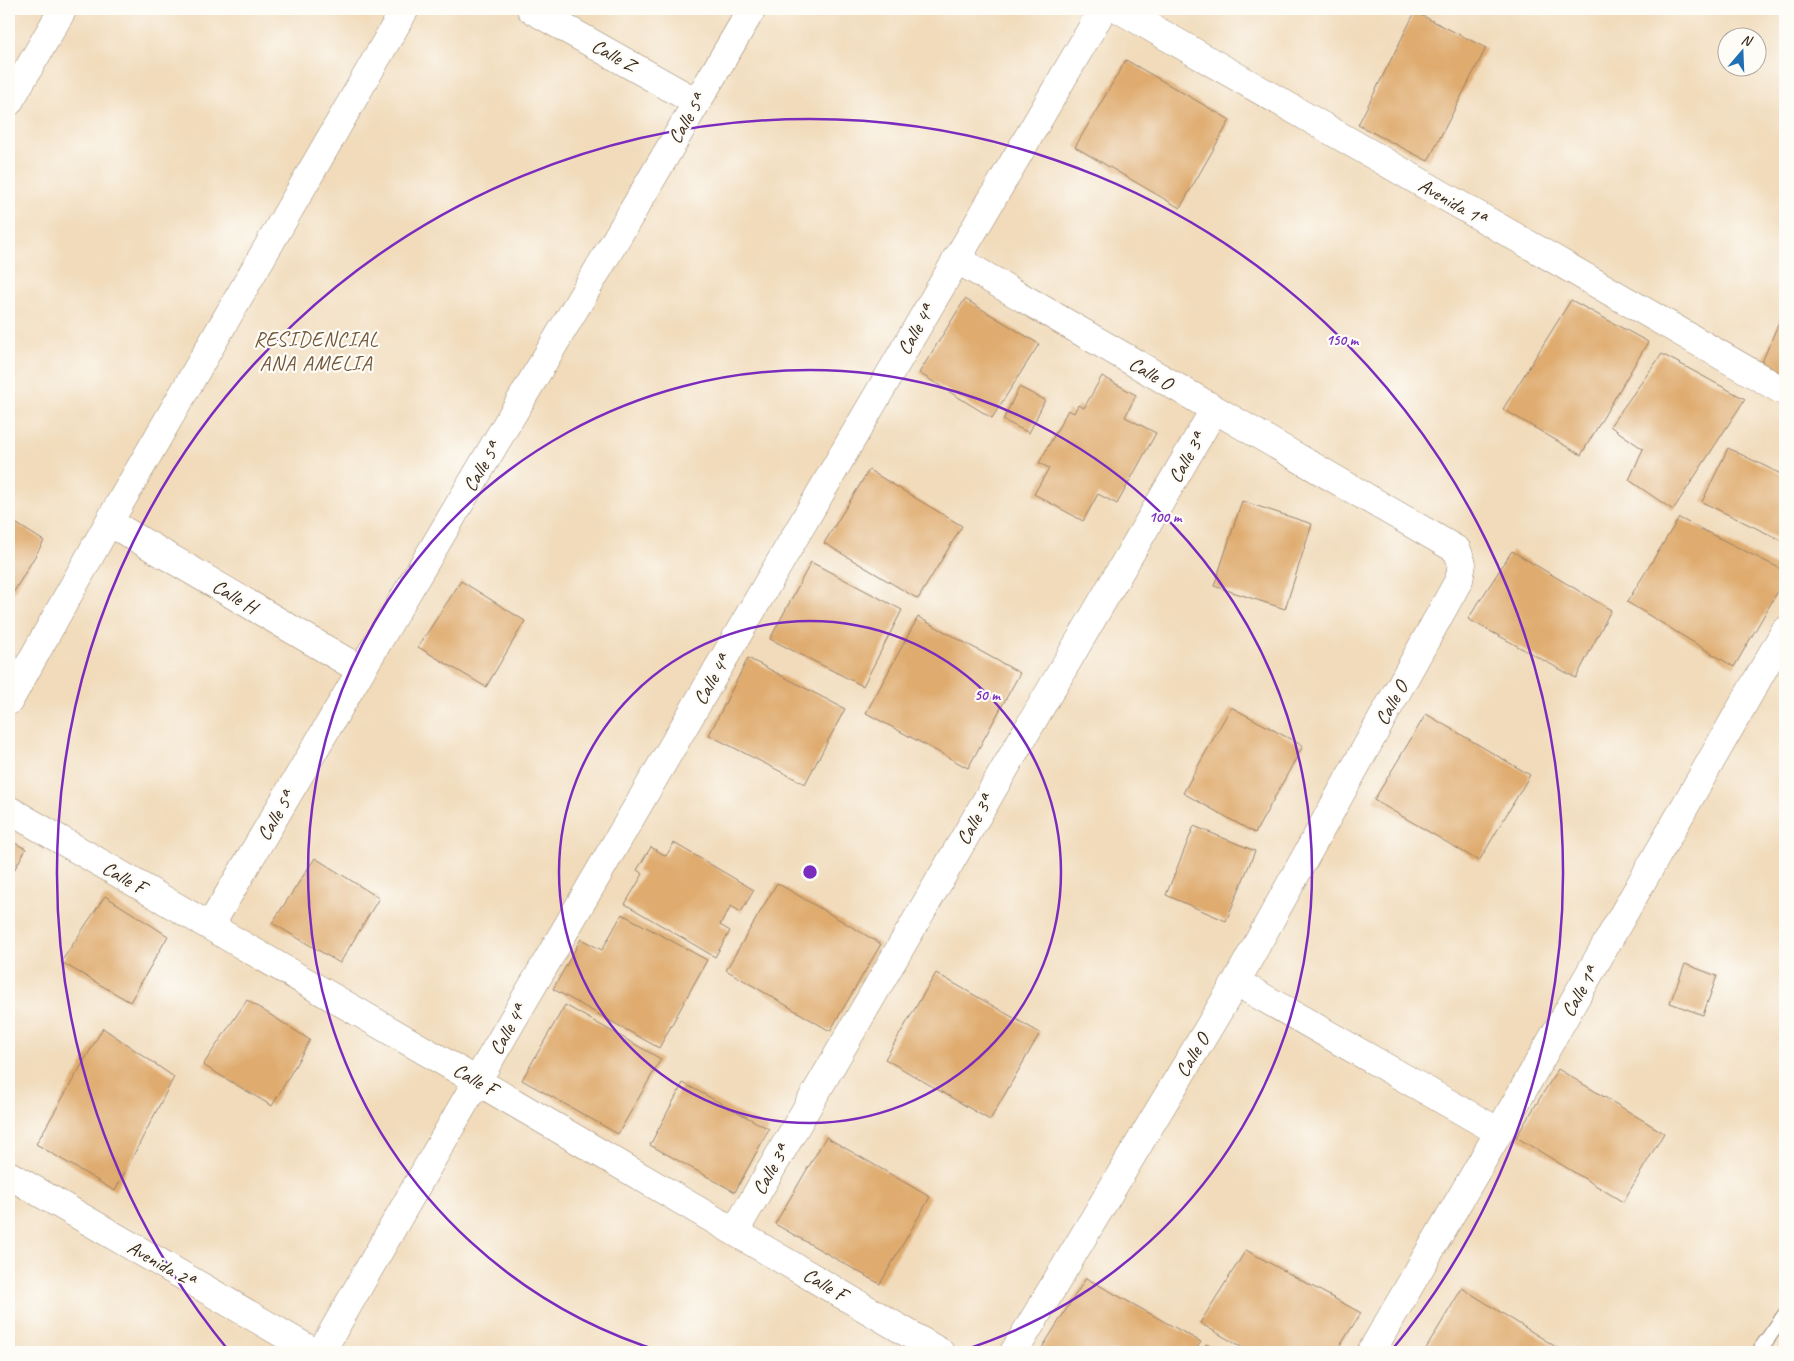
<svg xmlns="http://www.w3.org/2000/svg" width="1794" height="1361" font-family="Caveat,sans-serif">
	<rect width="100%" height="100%" fill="#fdfcf7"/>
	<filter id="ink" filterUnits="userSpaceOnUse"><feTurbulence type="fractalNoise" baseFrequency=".02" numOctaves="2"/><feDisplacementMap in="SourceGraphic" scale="10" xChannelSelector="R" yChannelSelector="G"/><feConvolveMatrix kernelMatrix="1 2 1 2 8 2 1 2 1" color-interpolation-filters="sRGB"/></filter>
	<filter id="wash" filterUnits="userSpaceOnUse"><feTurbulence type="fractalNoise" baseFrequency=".0096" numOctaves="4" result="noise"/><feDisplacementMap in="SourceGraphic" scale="20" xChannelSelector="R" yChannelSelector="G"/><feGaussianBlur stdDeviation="1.12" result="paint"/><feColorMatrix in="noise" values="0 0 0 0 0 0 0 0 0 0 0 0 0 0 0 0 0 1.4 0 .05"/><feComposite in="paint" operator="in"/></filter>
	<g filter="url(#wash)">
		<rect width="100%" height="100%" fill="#f1dbbb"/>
		<g id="blocks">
			<!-- building -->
			<path fill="#dfab6e" d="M1415,12L1486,48L1428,161L1358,125Z
				M1126,60L1230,120L1180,208L1075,147Z
				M965,299L1039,344L992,418L919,373Z
				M1571,300L1648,342L1581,455L1503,409Z
				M1785,308V380L1759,369Z
				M1662,354L1745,399L1673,510L1629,480L1643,449L1610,426Z
				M1102,376L1136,395L1125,417L1156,433L1117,504L1098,494L1083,521L1034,494L1049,468L1039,463L1068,410L1074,413L1078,405L1084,408Z
				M1019,387L1045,400L1029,433L1003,420Z
				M1728,448L1785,476V542L1702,502Z
				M869,470L962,526L918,599L824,543Z
				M1242,501L1312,524L1285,609L1214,586Z
				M1679,518L1785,571V579L1734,667L1627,602Z
				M9,519L44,541L9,600Z
				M1512,551L1611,610L1576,678L1468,619Z
				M811,562L902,610L863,686L770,639Z
				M461,581L525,621L486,687L418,647Z
				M918,617L1020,673L968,768L866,713Z
				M748,658L845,709L805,784L709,735Z
				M1231,707L1303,746L1255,833L1183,793Z
				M1426,714L1530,775L1479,861L1374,800Z
				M1194,826L1255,851L1226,921L1166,895Z
				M9,840L26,849L9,879Z
				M674,843L754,890L741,912L731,906L720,925L730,931L715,957L625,904L643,874L637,870L651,847L666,856Z
				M315,858L379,898L340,963L272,923Z
				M777,883L881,944L830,1031L726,970Z
				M105,896L168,936L130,1002L61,962Z
				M622,914L707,960L659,1048L553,989L581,939L602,950Z
				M1685,964L1717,976L1703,1015L1670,1003Z
				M936,973L1040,1033L990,1120L885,1059Z
				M247,1000L310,1040L272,1106L203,1065Z
				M565,1005L661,1059L618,1134L522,1080Z
				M103,1028L174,1077L115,1191L36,1144Z
				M1558,1069L1664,1133L1623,1202L1516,1137Z
				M683,1083L769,1129L735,1192L650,1145Z
				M826,1137L930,1197L880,1284L775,1224Z
				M1246,1250L1361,1313L1336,1352H1250L1200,1323Z
				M1086,1278L1201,1342L1194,1352L1040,1351Z
				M1462,1288L1564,1352H1424Z
				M1206,1344L1221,1352H1201Z"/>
		</g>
	</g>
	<g filter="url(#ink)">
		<use href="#blocks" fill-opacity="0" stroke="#96826c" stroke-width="1"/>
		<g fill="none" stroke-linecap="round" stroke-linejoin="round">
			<defs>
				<path id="service" d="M1761,1348L1785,1314"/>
				<path id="minor" d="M531,9L696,102
					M9,102L63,9
					M956,259L1457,550L1462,564L1459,580L1236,982L1014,1352
					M109,522L361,670
					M9,701L109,522L405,9
					M9,810L477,1081L940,1352
					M210,926L752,9
					M1236,982L1499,1132
					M9,1175L314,1352
					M735,1231L1214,410
					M321,1352L477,1081L1103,9
					M1371,1352L1499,1132L1785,631"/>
				<path id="tertiary" d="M1119,9L1785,392"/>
			</defs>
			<!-- service casing -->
			<use href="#service" stroke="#96826c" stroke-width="16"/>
			<!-- minor casing -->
			<use href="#minor" stroke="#96826c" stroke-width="29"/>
			<!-- tertiary casing -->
			<use href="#tertiary" stroke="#96826c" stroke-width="29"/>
			<!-- service -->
			<use href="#service" stroke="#fff" stroke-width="14"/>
			<!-- minor -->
			<use href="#minor" stroke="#fff" stroke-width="28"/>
			<!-- tertiary -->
			<use href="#tertiary" stroke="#fff" stroke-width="28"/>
		</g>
	</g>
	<!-- distance rings -->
	<g fill="none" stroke="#7b2cbf" stroke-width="2.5">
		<circle cx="810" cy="872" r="251"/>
		<path d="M663 1352A502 502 0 1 1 957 1352"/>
		<path d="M229 1351A753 753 0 1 1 1391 1351"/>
	</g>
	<g text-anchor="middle" stroke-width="4.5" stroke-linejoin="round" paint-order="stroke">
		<!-- street labels -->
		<g font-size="20" fill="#3b2a1e" stroke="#fdfcf7">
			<text transform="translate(614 55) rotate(29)" y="7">Calle Z</text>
			<text transform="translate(686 119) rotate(-59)" y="7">Calle 5ª</text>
			<text transform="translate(1452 201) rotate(30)" y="7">Avenida 1ª</text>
			<text transform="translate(915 330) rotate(-60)" y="7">Calle 4ª</text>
			<text transform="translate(1151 373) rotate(30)" y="7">Calle O</text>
			<text transform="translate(1186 458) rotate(-60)" y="7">Calle 3ª</text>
			<text transform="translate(481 467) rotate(-59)" y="7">Calle 5ª</text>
			<text transform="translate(235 596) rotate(31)" y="7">Calle H</text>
			<text transform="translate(711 680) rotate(-60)" y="7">Calle 4ª</text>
			<text transform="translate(1391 703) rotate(-61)" y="7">Calle O</text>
			<text transform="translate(275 816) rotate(-59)" y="7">Calle 5ª</text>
			<text transform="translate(974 820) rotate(-60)" y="7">Calle 3ª</text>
			<text transform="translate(124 877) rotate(30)" y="7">Calle F</text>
			<text transform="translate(1579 992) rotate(-60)" y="7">Calle 1ª</text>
			<text transform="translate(507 1030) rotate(-60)" y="7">Calle 4ª</text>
			<text transform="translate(1192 1055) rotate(-59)" y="7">Calle O</text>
			<text transform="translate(475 1079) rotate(30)" y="7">Calle F</text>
			<text transform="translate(770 1170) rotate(-60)" y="7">Calle 3ª</text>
			<text transform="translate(161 1263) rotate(30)" y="7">Avenida 2ª</text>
			<text transform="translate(825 1284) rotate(31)" y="7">Calle F</text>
		</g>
		<!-- neighbourhood labels -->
		<g font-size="21" letter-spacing="1" fill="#74573a" stroke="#fdfcf7">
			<text x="316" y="346">RESIDENCIAL<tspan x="316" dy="24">ANA AMELIA</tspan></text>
		</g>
	</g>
	<circle cx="810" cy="872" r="8" fill="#7b2cbf" stroke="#fdfcf7" stroke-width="2.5"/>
	<g font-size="15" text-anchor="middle" font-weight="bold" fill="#7b2cbf" stroke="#fdfcf7" stroke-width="4.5" stroke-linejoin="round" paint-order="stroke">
		<text x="1342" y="345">150 m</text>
		<text x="1165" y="522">100 m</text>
		<text x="987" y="700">50 m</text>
	</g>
	<!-- margin -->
	<rect width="1794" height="1361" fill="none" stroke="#fdfcf7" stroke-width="30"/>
	<!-- north arrow -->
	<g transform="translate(1742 52) rotate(19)"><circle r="24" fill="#fdfcf7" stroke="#afa8a0"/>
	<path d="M0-4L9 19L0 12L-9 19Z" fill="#1f6fb2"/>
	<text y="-8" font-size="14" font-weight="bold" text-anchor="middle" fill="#3b2a1e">N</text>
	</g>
</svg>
